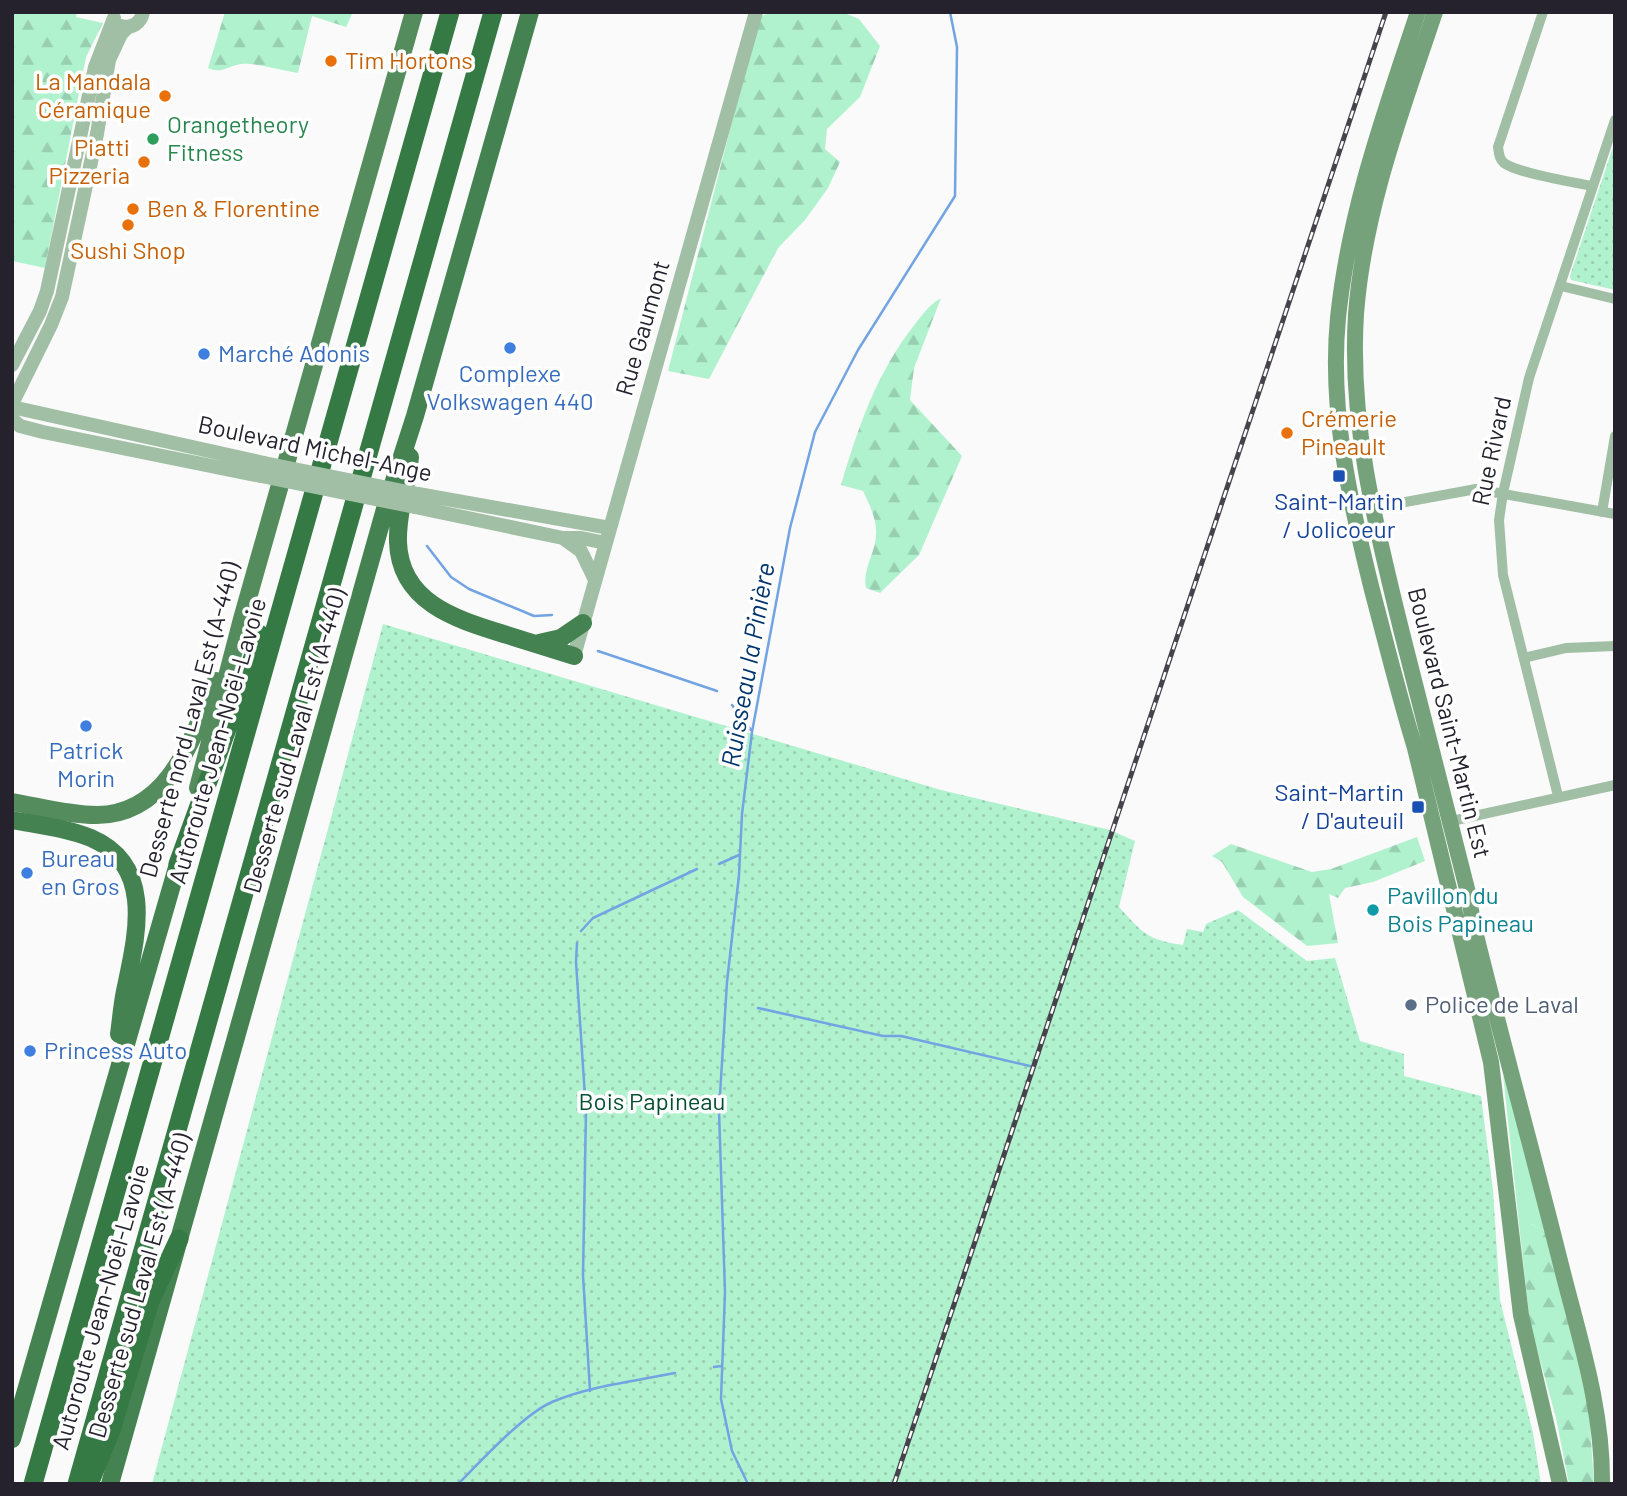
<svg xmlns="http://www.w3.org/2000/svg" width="1627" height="1496" font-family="Barlow,sans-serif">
	<defs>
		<pattern id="forest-firs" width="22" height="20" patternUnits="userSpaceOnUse" patternTransform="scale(1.75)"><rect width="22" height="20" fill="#b1f2ce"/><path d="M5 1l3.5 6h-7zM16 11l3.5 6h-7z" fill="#98cfb1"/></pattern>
		<pattern id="park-dots" width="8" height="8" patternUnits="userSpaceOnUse" patternTransform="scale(1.75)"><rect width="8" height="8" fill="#b1f2ce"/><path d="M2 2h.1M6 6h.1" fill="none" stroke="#98cfb1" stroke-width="1.8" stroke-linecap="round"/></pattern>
	</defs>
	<rect width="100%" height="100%" fill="#fafafa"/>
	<!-- grass -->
	<path fill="#b1f2ce" d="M1503,1074L1511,1096L1547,1232L1531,1224H1519Z"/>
	<!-- forest -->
	<path fill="url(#forest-firs)" d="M12,12H77L76,17L103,23L86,57L45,268L12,261Z
		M225,12H353L346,27L312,16L298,73C285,71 252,62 241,64C228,66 222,74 208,68Z
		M772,12H842L859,19L880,46L860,97L827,129L825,149L840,162L828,188L805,220L778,248L709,379L668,371L759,17Z
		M941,298L914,368L910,400L962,456L919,555L880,593L866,588C862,568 876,553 876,534C877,519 869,504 863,491L841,485C859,425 876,374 915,324C923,314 930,304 941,298Z
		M1417,837L1425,861L1373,882L1345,888L1338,898L1329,894L1338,943L1307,946L1243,897L1222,862L1212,856L1231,844L1312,872L1331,869Z
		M1519,1224H1531L1547,1232L1589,1409L1594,1484H1569L1556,1418L1530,1323Z"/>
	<!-- park -->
	<path fill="url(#park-dots)" d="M1615,141V290L1571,280L1570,276Z
		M383,624L941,790L1110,830L1135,841L1119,907C1143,933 1147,940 1183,945L1187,929L1203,932L1206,924L1238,910L1307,961L1335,958L1360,1041L1404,1054V1076L1481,1096L1493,1190L1500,1300L1533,1433L1541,1484H152Z"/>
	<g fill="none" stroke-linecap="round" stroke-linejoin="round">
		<!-- stream -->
		<path stroke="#72a3e3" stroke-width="2.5" d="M427,546L451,577L469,589L534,616L552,615
			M598,651L717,691
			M732,705L751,730
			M719,864L739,855
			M581,931L593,918L697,869
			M577,943L576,962L586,1111L583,1275L590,1391
			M758,1008L883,1036H901L1030,1066
			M714,1367L721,1366
			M458,1484C481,1461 524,1414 552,1402C590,1386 635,1381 675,1373
			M748,1484L732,1451L721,1399L725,1292L719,1111L727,982L739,875L742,814L752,732L790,528L815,432L858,350L955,196L957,47L950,12"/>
		<!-- minor -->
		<path stroke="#a1bfa5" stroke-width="10" d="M1543,12L1498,147C1499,153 1499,159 1504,163C1517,173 1573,182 1591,186
			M1561,286L1615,299
			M1353,509L1384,506L1476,489L1615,514
			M1602,512L1615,436
			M1524,658L1566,648L1615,646
			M1558,796L1503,575L1499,520L1503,493L1529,378L1615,120
			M1447,822L1615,785"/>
		<!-- tertiary -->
		<path stroke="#a1bfa5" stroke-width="14" d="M121,26C132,29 141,23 143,12
			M12,365L40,311L47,291L95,67L114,18
			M12,404L51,325L62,297L97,134L109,60L121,34L128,27
			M12,407L264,463
			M12,419L20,426L43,432L261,476
			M418,494L610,528
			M415,507L563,538H581L606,543
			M563,538L581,551L595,580
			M574,656L756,12"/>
		<!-- secondary -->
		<path stroke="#75a17b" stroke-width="16" d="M1418,12C1384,114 1349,211 1338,318C1329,410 1350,502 1372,590C1386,643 1399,696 1415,748L1491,1062L1521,1315L1560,1484
			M1435,12C1402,111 1364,209 1356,314C1349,424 1376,527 1402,633C1424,717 1445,801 1466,885C1470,899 1471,913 1474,927C1501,1038 1532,1149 1560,1261C1578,1334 1603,1407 1602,1484"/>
		<!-- primary -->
		<path stroke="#548c5e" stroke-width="18" d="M198,788L242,619L414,12
			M12,802C40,807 69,815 97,815C170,814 193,736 216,681"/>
		<!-- trunk -->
		<path stroke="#448251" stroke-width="18" d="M410,457C407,484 397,514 398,542C400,604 459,620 507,635C529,642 551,649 574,656
			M539,643L561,638L583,623
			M12,820C38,825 67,828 91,838C156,866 136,938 125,991C122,1005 121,1020 119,1034
			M12,1439L178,864
			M110,1484L385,509L415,416L530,12"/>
		<!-- motorway -->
		<path stroke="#357944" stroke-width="19" d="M178,864L261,635
			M33,1484L450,12
			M77,1484L493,12
			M89,1484L111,1430L150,1301L179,1239"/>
		<defs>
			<path id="rail" d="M894,1484L1386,12"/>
		</defs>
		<!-- rail casing -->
		<use href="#rail" stroke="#46434d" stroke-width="5"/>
		<!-- rail -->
		<use href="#rail" stroke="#fff" stroke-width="2.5" stroke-dasharray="8" stroke-linecap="butt"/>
		<!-- tertiary-bridge -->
		<path stroke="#a1bfa5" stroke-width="14" d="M264,463L418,494
			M261,476L415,507"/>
	</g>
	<!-- markers -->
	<g fill="#e8710a" stroke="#fff" stroke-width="2.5">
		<circle cx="331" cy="61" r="7"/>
		<circle cx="165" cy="96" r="7"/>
		<circle cx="144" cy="162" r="7"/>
		<circle cx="133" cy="209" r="7"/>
		<circle cx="128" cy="225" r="7"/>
		<circle cx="1287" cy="433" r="7"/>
	</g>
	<circle fill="#2e9e5b" stroke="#fff" stroke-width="2.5" cx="153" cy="139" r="7"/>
	<g fill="#3f7fe0" stroke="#fff" stroke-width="2.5">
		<circle cx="510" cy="348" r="7"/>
		<circle cx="204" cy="354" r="7"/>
		<circle cx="86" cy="726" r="7"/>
		<circle cx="27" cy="873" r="7"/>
		<circle cx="30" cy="1051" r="7"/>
	</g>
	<g fill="#1a4fb4" stroke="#fff" stroke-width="2.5">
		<rect x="1332" y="469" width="14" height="14" rx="3.5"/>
		<rect x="1411" y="800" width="14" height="14" rx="3.5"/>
	</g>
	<circle fill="#0f9aa8" stroke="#fff" stroke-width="2.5" cx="1373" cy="910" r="7"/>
	<circle fill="#5c6f8a" stroke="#fff" stroke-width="2.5" cx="1411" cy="1005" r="7"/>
	<g text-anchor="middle" stroke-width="7" stroke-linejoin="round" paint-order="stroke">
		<!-- food labels -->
		<g font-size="24" fill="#c56008" stroke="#fff" text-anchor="start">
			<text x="345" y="69">Tim Hortons</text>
			<text x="151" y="90" text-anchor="end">La Mandala<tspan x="151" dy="28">Céramique</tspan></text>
			<text x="130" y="156" text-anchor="end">Piatti<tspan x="130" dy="28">Pizzeria</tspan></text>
			<text x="147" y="217">Ben &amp; Florentine</text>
			<text x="128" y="259" text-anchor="middle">Sushi Shop</text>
			<text x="1301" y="427">Crémerie<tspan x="1301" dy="28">Pineault</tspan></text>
		</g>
		<!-- leisure labels -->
		<g font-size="24" fill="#27864d" stroke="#fff" text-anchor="start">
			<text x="167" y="133">Orangetheory<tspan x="167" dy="28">Fitness</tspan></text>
		</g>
		<!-- street labels -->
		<g font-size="24" fill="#25222e" stroke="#fff">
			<text transform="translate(643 328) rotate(-74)" y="8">Rue Gaumont</text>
			<text transform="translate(315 449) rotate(12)" y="8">Boulevard Michel-Ange</text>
			<text transform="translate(1492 451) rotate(-78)" y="8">Rue Rivard</text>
			<text transform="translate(190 720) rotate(-75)" y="8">Desserte nord Laval Est (A-440)</text>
			<text transform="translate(1449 723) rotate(76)" y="8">Boulevard Saint-Martin Est</text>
			<text transform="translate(218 741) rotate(-74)" y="8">Autoroute Jean-Noël-Lavoie</text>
			<text transform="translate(295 741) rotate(-74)" y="8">Desserte sud Laval Est (A-440)</text>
			<text transform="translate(140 1286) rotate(-74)" y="8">Desserte sud Laval Est (A-440)</text>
			<text transform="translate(101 1307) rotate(-74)" y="8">Autoroute Jean-Noël-Lavoie</text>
		</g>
		<!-- shop labels -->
		<g font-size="24" fill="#366cbe" stroke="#fff" text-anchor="start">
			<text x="218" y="362">Marché Adonis</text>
			<text x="510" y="382" text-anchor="middle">Complexe<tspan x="510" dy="28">Volkswagen 440</tspan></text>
			<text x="86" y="759" text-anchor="middle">Patrick<tspan x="86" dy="28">Morin</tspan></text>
			<text x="41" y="867">Bureau<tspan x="41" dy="28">en Gros</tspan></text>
			<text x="44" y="1059">Princess Auto</text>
		</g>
		<!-- transit labels -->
		<g font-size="24" fill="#164399" stroke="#fff">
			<text x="1339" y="510">Saint-Martin<tspan x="1339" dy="28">/ Jolicoeur</tspan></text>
			<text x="1404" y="801" text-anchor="end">Saint-Martin<tspan x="1404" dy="28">/ D'auteuil</tspan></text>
		</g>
		<!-- culture labels -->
		<g font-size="24" fill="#0d838f" stroke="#fff" text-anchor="start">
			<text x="1387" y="904">Pavillon du<tspan x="1387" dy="28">Bois Papineau</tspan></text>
		</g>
		<!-- service labels -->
		<g font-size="24" fill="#4e5e75" stroke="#fff" text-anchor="start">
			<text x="1425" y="1013">Police de Laval</text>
		</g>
		<!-- park labels -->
		<g font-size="24" fill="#044f32" stroke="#fff">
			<text x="652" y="1110">Bois Papineau</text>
		</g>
		<!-- water labels -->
		<g font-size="26" font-style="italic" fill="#00356d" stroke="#fff">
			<text transform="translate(748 665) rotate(-80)" y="9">Ruisseau la Pinière</text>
		</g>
	</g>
	<!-- border -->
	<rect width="1627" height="1496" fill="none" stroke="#25222e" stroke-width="28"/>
</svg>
